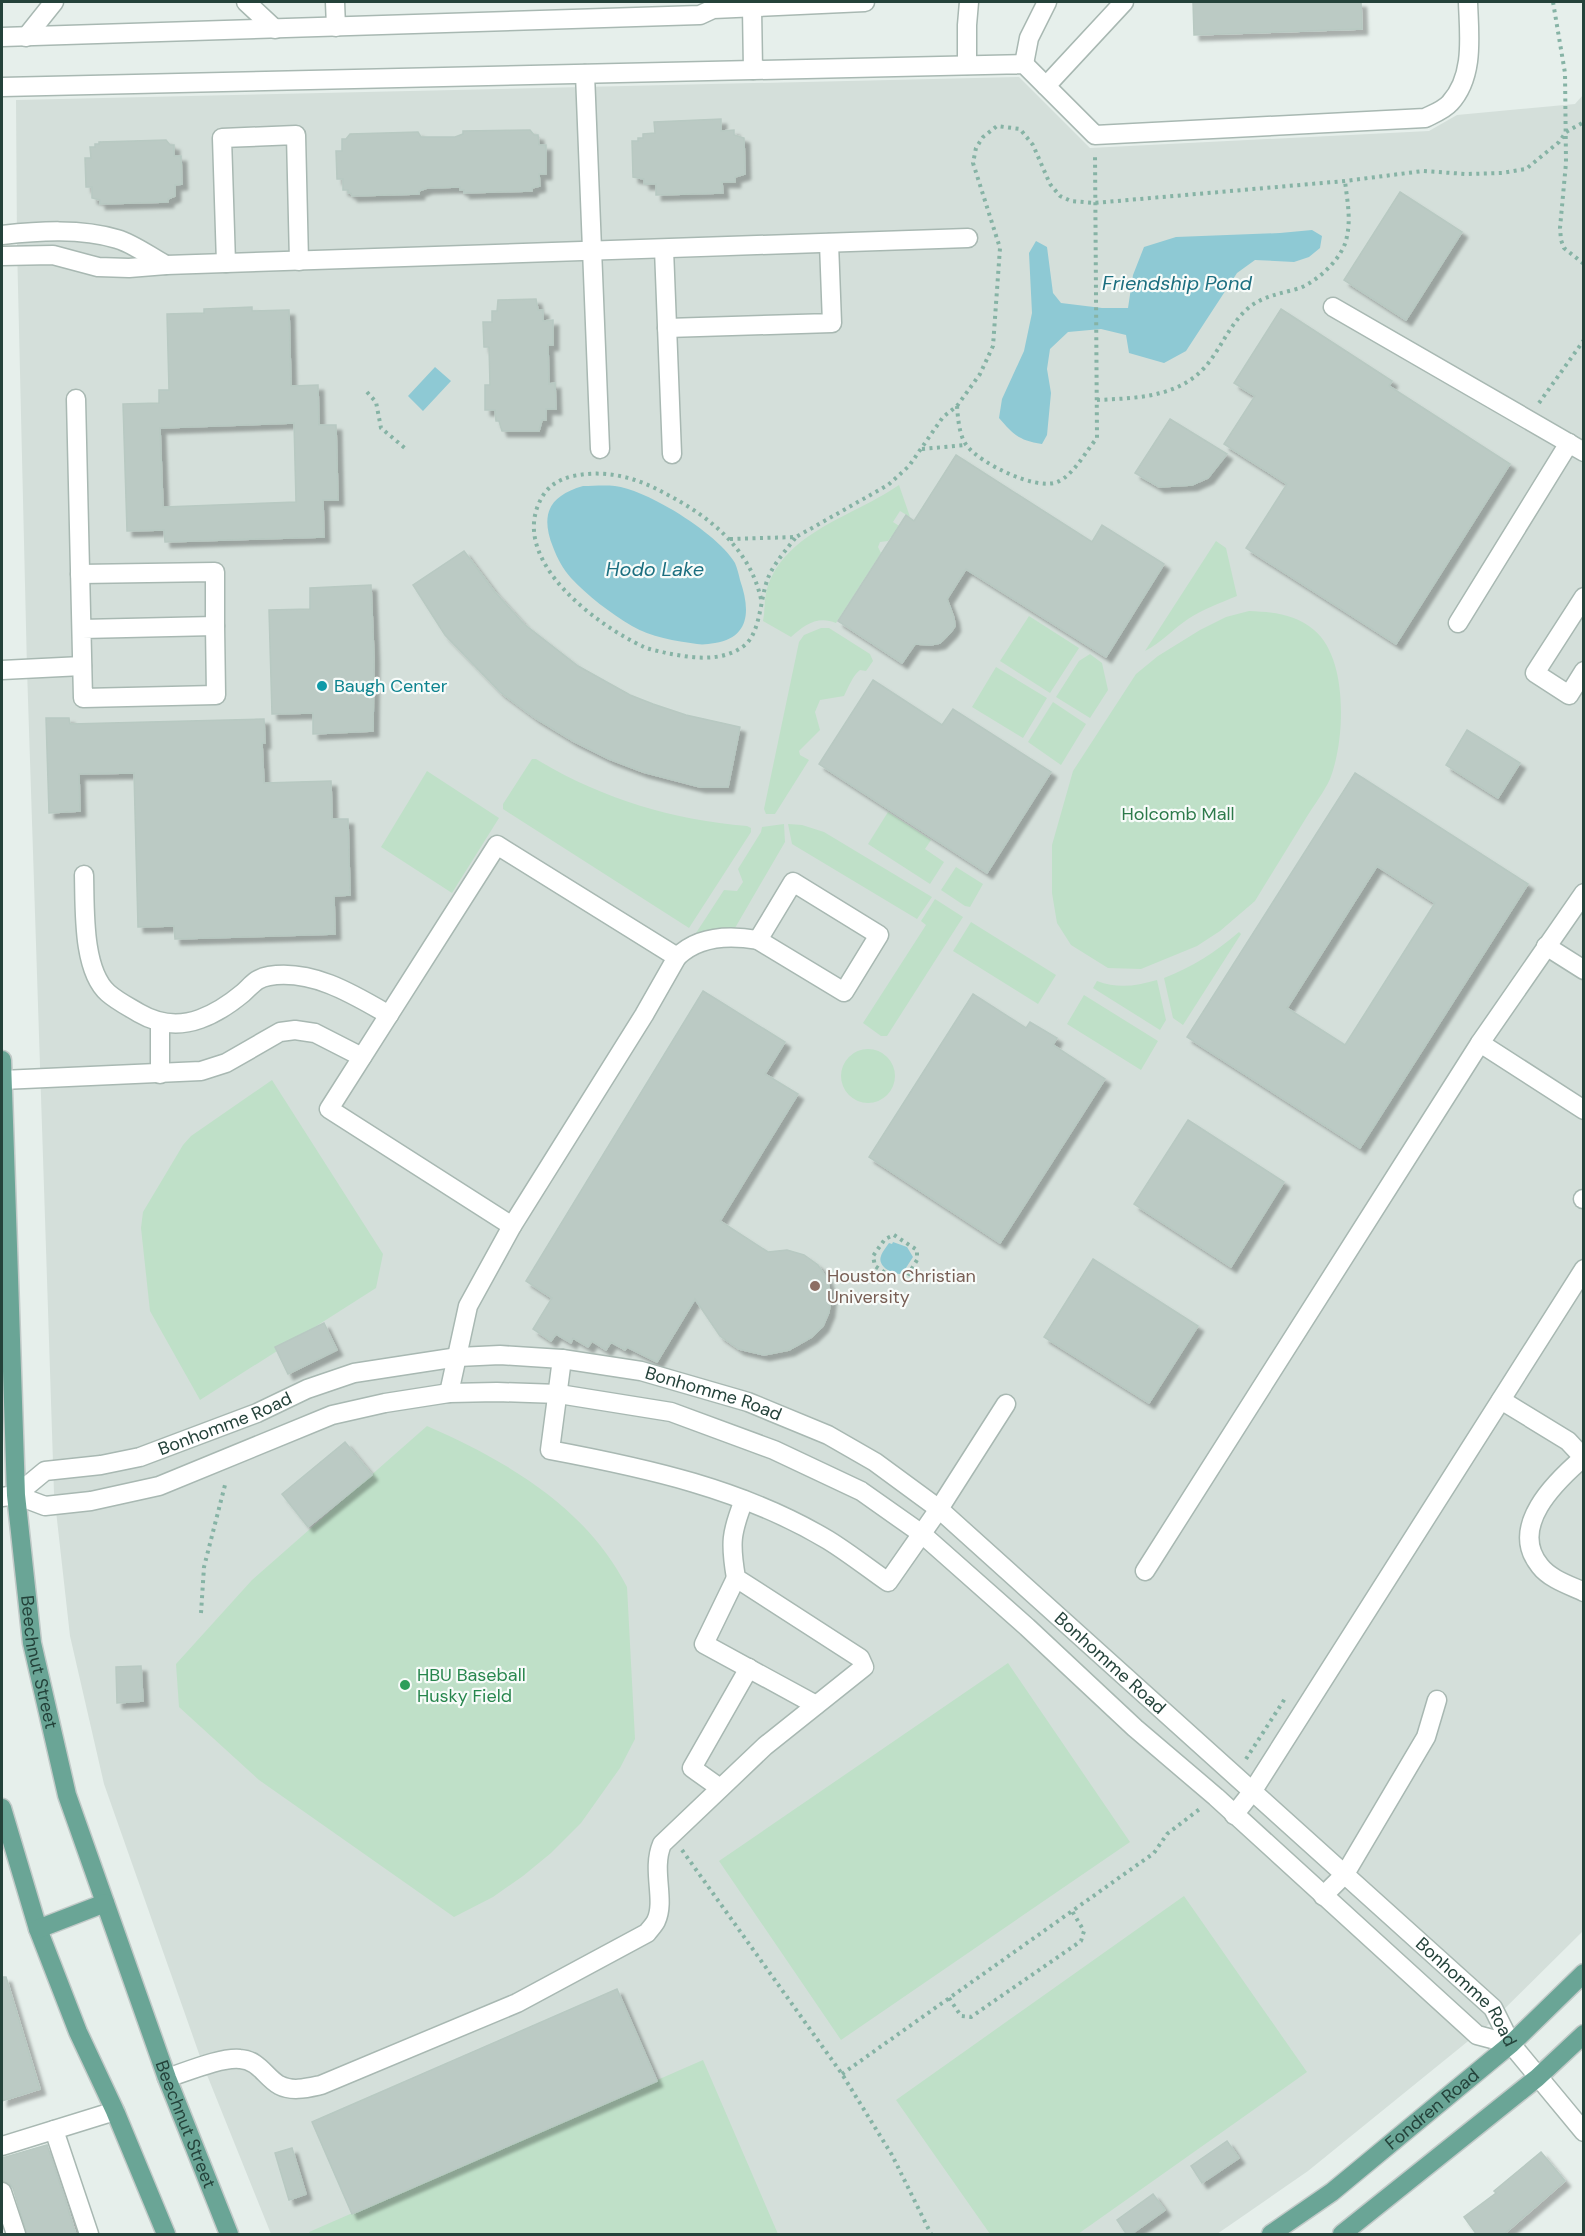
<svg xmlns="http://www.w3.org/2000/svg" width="1585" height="2236" font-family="'DM Sans',sans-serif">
	<defs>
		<filter id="shadow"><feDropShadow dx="5.5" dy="5.5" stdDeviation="1.5" flood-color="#0004"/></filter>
	</defs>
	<rect width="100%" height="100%" fill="#e6efeb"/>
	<!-- built -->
	<path fill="#d4dfda" d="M1019,77L1090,148L1429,131L1457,115L1575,104L1583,95V1931L1488,2025L1308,2171L1217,2234H271L203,2065L104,1784L70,1636L54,1493L27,669L17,245L16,100Z"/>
	<!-- green -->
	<path fill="#bfe0c8" d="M899,485L910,517L900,511L893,522L938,551L930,562L891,537L888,541L880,542L878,547L881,553L836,623C818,615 804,625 791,637L763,621C765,612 764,602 766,593C780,533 855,516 899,485Z
		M1216,541L1226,548L1237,596C1220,603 1203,609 1188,619C1173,629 1161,643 1145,651Z
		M1249,611C1273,612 1295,614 1314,630C1349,659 1345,741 1330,779C1324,792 1314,805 1306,818C1289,846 1272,873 1255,901L1220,931L1197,946L1141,969L1108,968L1071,945L1057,923L1052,893V845L1073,771L1136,674L1158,656L1200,630L1226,617Z
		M1029,616L1079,648L1050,693L1000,661Z
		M821,628H829L870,654L873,661L866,671L860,670C853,675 848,688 844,696L820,700L815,712L820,730L799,751L800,755L809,760L775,814H766L764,809L799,642L804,635Z
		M1090,654L1102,663L1108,690L1090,718L1056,697L1079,661Z
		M996,667L1047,698L1023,738L972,707Z
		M1053,702L1086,724L1061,765L1028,742Z
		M532,759H536C600,798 672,820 747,826L751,828V832L689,928L503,809V804Z
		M427,771L499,818L452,893L381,847Z
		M888,812L931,840L925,849L944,862L930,884L868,844Z
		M784,824L785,842L735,928L700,935L696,933L724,890L737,891L743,882L738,869L761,832L762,827Z
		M788,824L802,825L824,832L932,897L917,919L792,844Z
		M956,867L983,884L970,907L965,906L941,890Z
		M935,899L963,917L887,1036H881L863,1023L926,925L921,921Z
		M971,922L1056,975L1038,1004L953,951Z
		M1239,932L1241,934L1183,1025L1173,1018L1164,978C1192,967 1216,952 1239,932Z
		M1157,980L1166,1020L1160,1030L1093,988L1097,981C1118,989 1136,986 1157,980Z
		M1084,995L1158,1041L1141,1070L1067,1024Z
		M841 1076a27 27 0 1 1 54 0a27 27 0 1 1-54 0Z
		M272,1080L383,1254L376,1288L200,1400L150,1311L141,1228L143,1212L183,1145L191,1136Z
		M427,1426C507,1461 586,1507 627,1587L635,1739L620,1768L581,1823L551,1853L523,1876L493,1897L454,1917L259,1780L179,1707L176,1664L252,1580Z
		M1008,1663L1130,1842L841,2040L719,1861Z
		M1184,1896L1307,2072L1078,2234H990L896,2100Z
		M703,2060L778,2234H310L309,2232Z"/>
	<!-- water -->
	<path fill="#8ec9d4" d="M1312,230L1322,236L1320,248L1309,257L1294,262L1255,260L1237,273L1186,351L1164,363L1129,353L1126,335L1101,329L1068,332L1050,349L1047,369L1051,393L1047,435L1042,444C1019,441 1013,434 999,418L1002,399L1024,351L1032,313L1029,253L1036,241L1047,247L1053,293L1061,303L1102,308H1128L1133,275L1144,247L1176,237L1280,233Z
		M435,367L451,381L423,411L408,396Z
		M583,486C593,486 604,485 615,486C648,490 718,534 735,563C737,568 739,575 740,580C750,609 751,637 715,643C708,644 703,645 697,644C676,641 650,637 632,626C610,613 588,596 571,578C563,569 557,558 553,547C540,514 549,496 583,486Z
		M893,1242L907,1247L913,1257L902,1274C892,1275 877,1266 881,1256C882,1252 887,1246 889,1243L892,1244Z"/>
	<!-- building -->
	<path fill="#bbcac4" stroke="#b8c9c2" stroke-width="1.5" fill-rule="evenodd" filter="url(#shadow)" d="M1193,2H1361L1362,29L1194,35Z
		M721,119V131L734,130V135L744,138L745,174L735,177V182H722L723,193L656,195V184H644V179L633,177L632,141H638V138H643V134L655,133L654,122Z
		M530,130L534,135H538L539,145H546V174H539L540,186L532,188V191L464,193V190H460V187L427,188L419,191V194L352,196L351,193H348V190H343V179H337L336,151H342V139H346L350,134L418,132L421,137H455L463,134V131Z
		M166,140L170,145H174V156H181L182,184L175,185V196L168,199V202L100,204V200L92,198V187H86L85,158H91L90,147H95V144H99V142Z
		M1400,192L1462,232L1406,320L1344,280Z
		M536,299L538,310H543V321L553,320V345H548L549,384L555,383L556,409H546V420H542L539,431H502L499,421H496L495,410H485V385H490L489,347H484L483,322H492V311H497L498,300Z
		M252,307V311L289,310L291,386L318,385L319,425H336L338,500H323L324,537L165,542L164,530L127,531L123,404L159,403V390H169L167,314L204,313V309ZM294,423L296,502L163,507L160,428Z
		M1281,309L1392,381L1389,386L1510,464L1396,644L1246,548L1287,484L1224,444L1255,396L1234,383Z
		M1170,419L1227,454L1208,478L1192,485L1159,487L1135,473Z
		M956,455L1092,542L1102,525L1164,564L1106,657L966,569L947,599L954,618L955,626L951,632L940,643L931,645L915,644L902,663L838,621L906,515L914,521Z
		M464,551L494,591L524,624L578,666L630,695L653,704L686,715L740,727L728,787H700L643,772L609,759L573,741L535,718L500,692L445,635L413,585Z
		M371,585L374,658L373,731L313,734V713L272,714L269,610L310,609V588Z
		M873,680L942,725L953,709L1051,772L987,873L819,764Z
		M46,718H69L70,724L264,719L265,743H262L264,783L331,781L332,819H348L350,895L334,896L335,934L175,939L174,926L138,927L134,773L79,774L80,811L49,813Z
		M1467,730L1520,763L1498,798L1446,765Z
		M1355,773L1528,884L1360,1148L1187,1037ZM1377,866L1435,903L1345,1045L1287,1008Z
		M703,991L785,1042L765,1074L798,1094L720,1221L768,1252L787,1250L804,1255L818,1265L827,1279L831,1296L829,1312L823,1326L812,1337L789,1350L764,1355L739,1349L720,1336L695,1299L657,1362L627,1347L625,1350L611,1342L606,1350L592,1341L588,1347L573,1338L571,1343L556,1334L551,1341L533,1329L552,1298L526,1281Z
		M973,994L1026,1028L1030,1022L1057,1038L1053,1045L1105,1079L1000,1243L869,1157Z
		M1188,1120L1284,1182L1231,1267L1134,1204Z
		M1093,1259L1198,1326L1149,1403L1044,1337Z
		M324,1323L337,1350L288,1374L275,1347Z
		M345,1442L372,1475L308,1527L282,1494Z
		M141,1666L143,1701L117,1703L116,1667Z
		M2,1977H6L40,2089L2,2101Z
		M617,1989L657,2081L352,2214L312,2122Z
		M1227,2141L1239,2158L1202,2183L1191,2166Z
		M47,2145L66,2202L76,2235H27L13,2188L9,2183L2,2181V2158Z
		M292,2148L306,2194L289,2200L275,2153Z
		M1541,2152L1565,2181L1503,2235H1477L1464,2217L1496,2193L1494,2191Z
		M1153,2194L1165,2210L1130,2235H1127L1117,2220Z"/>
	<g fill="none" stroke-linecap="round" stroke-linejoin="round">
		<defs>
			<g id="minor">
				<path d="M246,2L275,29"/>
				<path d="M335,2L336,27"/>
				<path d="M752,8L753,70"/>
				<path d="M2,37L700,15L713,9L865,2"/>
				<path d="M26,37L54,2"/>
				<path d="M1024,64L1029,38L1047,2"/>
				<path d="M967,65V25L969,2"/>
				<path d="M585,74L600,449"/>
				<path d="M1046,86L1124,2"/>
				<path d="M2,87L1024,64L1095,135L1425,118C1433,114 1444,110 1450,103C1475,76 1469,34 1468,2"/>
				<path d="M2,235C38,231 81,228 117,239C134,244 151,257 166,265"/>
				<path d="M664,249L672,454"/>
				<path d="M2,256L53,255L98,267L129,268L166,265L968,238"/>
				<path d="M226,263L222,138L296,135L299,261"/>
				<path d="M1333,307L1584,452"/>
				<path d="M667,328L832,323L829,243"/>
				<path d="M76,399L83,698L216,695L215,626L82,629"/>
				<path d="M80,574L215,572V626"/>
				<path d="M1584,597L1535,673L1569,695L1584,671"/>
				<path d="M1458,623L1569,443"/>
				<path d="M2,670L82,666"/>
				<path d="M497,845L677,957L644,1015L512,1226L329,1109Z"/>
				<path d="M84,875C85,908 82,970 108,993C117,1001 129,1007 139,1013C158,1024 178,1027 200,1019C214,1014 231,1003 243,993C252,985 256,978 269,976C312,969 353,994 389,1015"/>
				<path d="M793,882L879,935L844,992L758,940Z"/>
				<path d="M1546,946L1584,970"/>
				<path d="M677,957C698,936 730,935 758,940"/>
				<path d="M160,1023V1074"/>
				<path d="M1480,1043L1584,1110"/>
				<path d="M2,1080L201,1071L226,1063L280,1032L295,1030L315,1033L362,1057"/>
				<path d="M1583,1199H1584"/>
				<path d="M562,1359L550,1450C646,1468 743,1489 828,1540C849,1553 868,1568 888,1582L939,1509L1006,1404"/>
				<path d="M449,1393L468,1306L512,1226"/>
				<path d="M1501,1400L1568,1441L1583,1457"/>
				<path d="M1584,1457C1555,1482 1508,1527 1540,1566C1550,1579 1569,1585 1584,1592"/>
				<path id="s1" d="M16,1495L45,1471L101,1465L140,1457L257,1413L307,1389L354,1373L458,1357L500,1355L562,1359L641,1371L748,1402L828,1435L875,1462L939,1509L1493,2008L1511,2044L1584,2132"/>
				<path d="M2,1497L16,1495L45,1506L91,1501L159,1486L332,1415L385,1403L449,1393L497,1392L559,1394L671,1412L774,1450L861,1491L922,1534L1027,1627L1135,1728L1216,1797L1477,2035L1511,2044"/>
				<path d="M1145,1571L1480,1043L1584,893"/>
				<path d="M736,1578L704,1644L816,1705"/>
				<path d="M720,1788L692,1768L749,1668"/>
				<path d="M1234,1815L1252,1792L1584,1269"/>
				<path d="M1323,1896L1345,1874L1426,1737L1437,1700"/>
				<path d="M167,2078C186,2072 221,2057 240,2059C259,2060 265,2077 279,2085C292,2092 307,2088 321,2085L517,2003L647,1933C650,1929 654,1925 656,1921C666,1900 651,1870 662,1844L765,1746L864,1667L860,1658L736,1578C730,1543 731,1533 744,1500"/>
				<path d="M54,2130L89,2234"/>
				<path d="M2,2146L115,2111"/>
				<path d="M2,2192L16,2234"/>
			</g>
			<g id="major">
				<path id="s2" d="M2,1060L16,1495L32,1643L67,1795L167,2078L229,2234"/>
				<path d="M2,1808L38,1929L78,2032L115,2111L166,2234"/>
				<path d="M38,1929L105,1903"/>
				<path id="s3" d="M1271,2234L1332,2192L1511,2044L1584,1973"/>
				<path d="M1342,2234L1537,2078L1584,2034"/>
			</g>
		</defs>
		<!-- minor casing -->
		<use href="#minor" stroke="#a8b8b2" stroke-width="21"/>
		<!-- major casing -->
		<use href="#major" stroke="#c2cac8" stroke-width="21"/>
		<!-- path -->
		<path stroke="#86b3a5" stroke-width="4" stroke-dasharray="3 4.5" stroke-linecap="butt" d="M1553,2L1565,73L1566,163L1560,228L1561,240L1564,248L1584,264
			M367,392L376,402L381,428L406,449
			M1097,400C1136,398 1178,398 1206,366C1221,348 1229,326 1246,310C1261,296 1280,294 1300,288C1319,280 1344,257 1347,236C1351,218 1347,199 1345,181
			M1539,403L1584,340
			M957,406C958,418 959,436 967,446C980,463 1036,491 1057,482C1073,476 1086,451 1097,438L1095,153
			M922,449L966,445
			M730,539L796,537L888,485L909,466L943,417L957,406L980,374L993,346L1000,248L973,163L976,148L983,137L997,126L1020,129L1033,145L1050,184L1060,196L1071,201L1094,203L1345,181L1423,171L1466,174L1502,173L1526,169L1559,142L1566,132L1584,122
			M761,599C750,550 712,518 668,495C638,478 608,469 573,476C557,480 546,487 539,503C512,563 598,626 644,647C651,650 659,651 666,653C692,658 722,663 745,645C761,631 760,598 768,578C774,563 787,549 796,537
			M894,1235L917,1250V1260L906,1278L896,1280L875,1266L873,1256L885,1239Z
			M201,1613L204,1567L226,1481
			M1246,1759L1286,1697
			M682,1850L842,2074L892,2155L931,2234
			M949,1998L961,2016L971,2017L1081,1941L1084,1931L1072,1911
			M842,2074L1154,1853L1167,1834L1201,1808"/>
		<!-- minor -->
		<use href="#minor" stroke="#fff" stroke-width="18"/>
		<!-- major -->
		<use href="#major" stroke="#6aa596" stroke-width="18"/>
	</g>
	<!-- markers -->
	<circle fill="#0f9aa8" stroke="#f7fbf9" stroke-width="2" cx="322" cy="686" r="6"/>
	<circle fill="#8d6e63" stroke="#f7fbf9" stroke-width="2" cx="815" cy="1286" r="6"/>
	<circle fill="#2e9e5b" stroke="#f7fbf9" stroke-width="2" cx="405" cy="1685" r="6"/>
	<g text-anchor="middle" stroke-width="4.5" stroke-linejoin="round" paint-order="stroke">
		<!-- culture labels -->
		<g font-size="18" fill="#0d838f" stroke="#f7fbf9" text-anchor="start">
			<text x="334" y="692">Baugh Center</text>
		</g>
		<!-- park labels -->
		<g font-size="18" fill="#2d7a4b" stroke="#f7fbf9">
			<text x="1178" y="820">Holcomb Mall</text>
		</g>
		<!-- education labels -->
		<g font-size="18" fill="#785e54" stroke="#f7fbf9" text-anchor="start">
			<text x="827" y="1282">Houston Christian<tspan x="827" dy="21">University</tspan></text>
		</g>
		<!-- street labels -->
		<g font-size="18" fill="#24423a" stroke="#f7fbf9">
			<text dy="6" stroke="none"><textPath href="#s1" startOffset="729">Bonhomme Road</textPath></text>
			<text dy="6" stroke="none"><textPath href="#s1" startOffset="225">Bonhomme Road</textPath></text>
			<text dy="6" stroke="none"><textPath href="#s2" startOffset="604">Beechnut Street</textPath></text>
			<text dy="6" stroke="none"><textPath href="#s1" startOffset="1215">Bonhomme Road</textPath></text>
			<text dy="6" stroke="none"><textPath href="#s1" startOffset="1701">Bonhomme Road</textPath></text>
			<text dy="6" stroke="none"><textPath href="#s3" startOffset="204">Fondren Road</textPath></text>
			<text dy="6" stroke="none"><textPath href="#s2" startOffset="1090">Beechnut Street</textPath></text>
		</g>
		<!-- leisure labels -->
		<g font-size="18" fill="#27864d" stroke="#f7fbf9" text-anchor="start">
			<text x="417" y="1681">HBU Baseball<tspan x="417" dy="21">Husky Field</tspan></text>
		</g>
		<!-- water labels -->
		<g font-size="20" font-style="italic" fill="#1c6f80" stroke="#f7fbf9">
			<text x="1177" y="290">Friendship Pond</text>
			<text x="655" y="576">Hodo Lake</text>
		</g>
	</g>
	<!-- border -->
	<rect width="1585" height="2236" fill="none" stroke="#24423a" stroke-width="6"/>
</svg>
